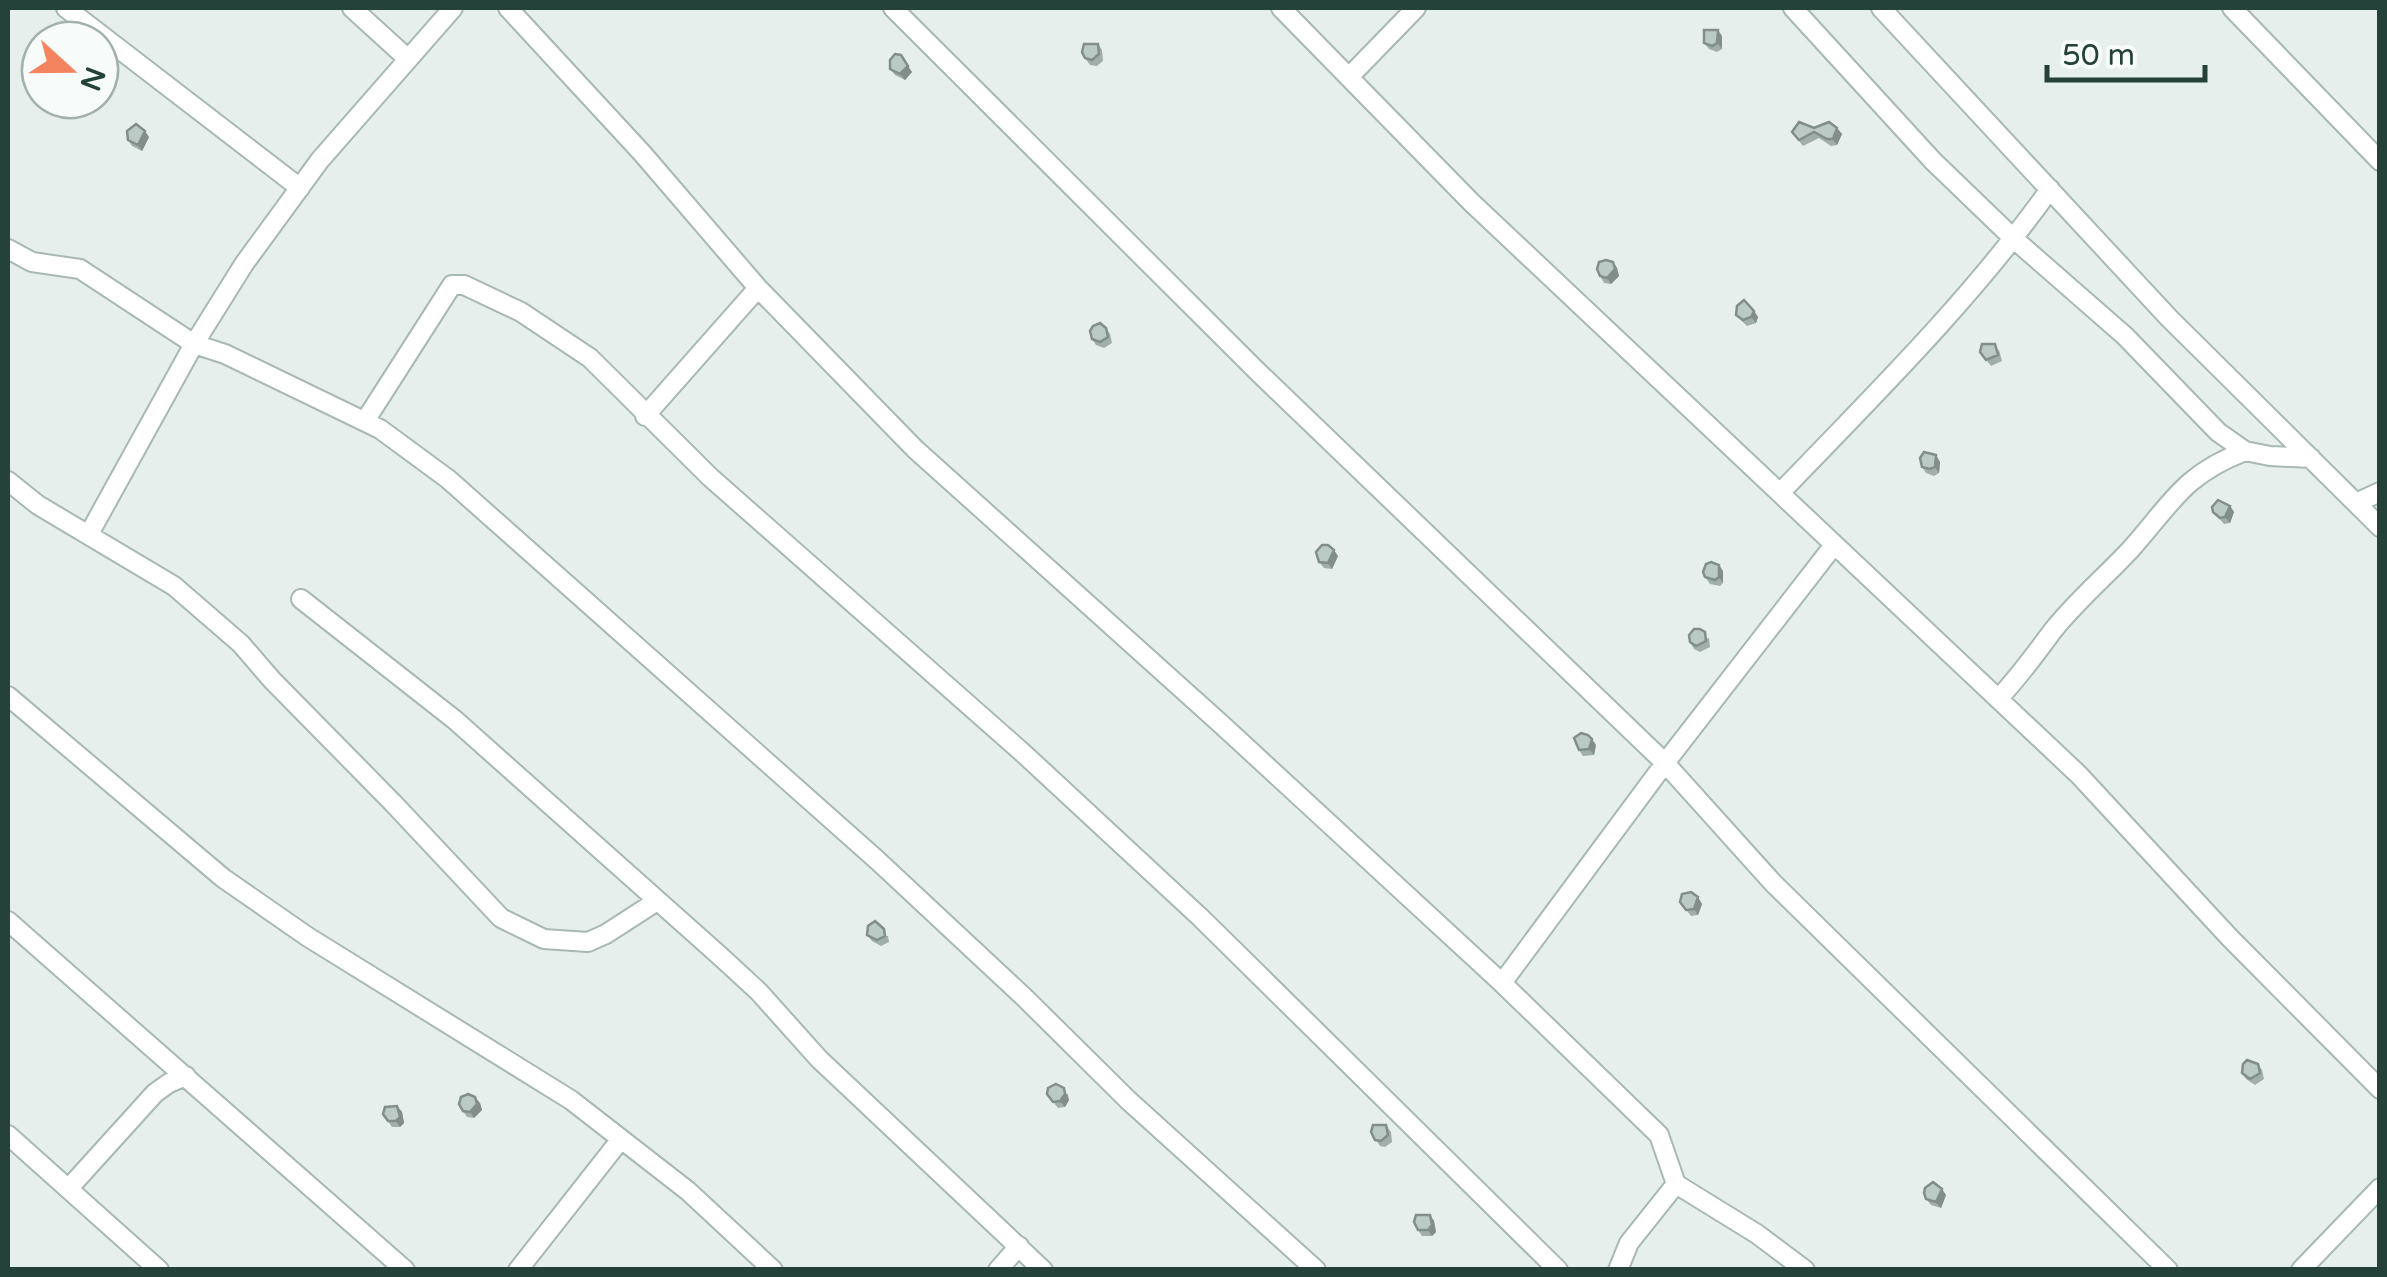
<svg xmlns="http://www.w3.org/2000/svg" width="2387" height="1277" font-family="'Varela Round',sans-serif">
	<rect width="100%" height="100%" fill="#e6efeb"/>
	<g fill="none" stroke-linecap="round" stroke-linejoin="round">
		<defs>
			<path id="street" d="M66,8L300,188
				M352,8L408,59
				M508,8L642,153L758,288L915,449L1221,724L1502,983L1659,1135L1676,1184L1757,1234L1805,1270
				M893,8L1257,371L1665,763L1773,883L2168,1270
				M1281,8L1471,202L2079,775L2230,938L2380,1089
				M1793,8L1933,161L2014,239L2125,336L2218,432L2245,451L2270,456L2311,458
				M1881,8L2169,318L2380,527
				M2232,8L2380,161
				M1349,77L1416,8
				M8,249L32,262L80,269L194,344L225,354L380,429L448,479L877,860L1026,999L1128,1100L1316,1270
				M645,416L758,288
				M365,421L452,285H464L521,312L590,358L710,477L1023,753L1201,918L1558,1270
				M8,481L38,505L174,586L241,644L272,680L393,803L501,918L544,939L588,942L606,934L657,901
				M1780,493C1874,395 1971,300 2050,189
				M2356,503L2380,492
				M89,534L194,344L244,264L320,160L453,8
				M301,599L455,720L720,956L759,992L819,1059L1043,1270
				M8,696L223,878L308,937L571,1100L688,1191L773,1270
				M1998,699C2018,678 2034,656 2051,633C2074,603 2105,577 2131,549C2172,503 2183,475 2245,451
				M8,921L405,1270
				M1502,983L1665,763L1834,545
				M8,1135L159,1270
				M69,1188L155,1093L169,1083L186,1076
				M518,1270L621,1139
				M998,1270L1019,1246
				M1618,1270L1629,1243L1676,1184
				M2301,1270L2380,1188"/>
		</defs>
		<!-- street casing -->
		<use href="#street" stroke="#a8b8b2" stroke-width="22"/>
		<!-- street -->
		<use href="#street" stroke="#fff" stroke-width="18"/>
	</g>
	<!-- wall -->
	<path fill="#a1aea9" d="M1722,36V49L1717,52L1709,49L1704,43Z
		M1098,44L1102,50L1103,61L1097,66L1090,65L1085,58Z
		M890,69L912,72L905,80L895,75Z
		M1814,128H1837L1842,134L1837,145L1831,146L1819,138L1803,146L1792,132Z
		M149,137L142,151L132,146L128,140Z
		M1613,262L1617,268L1619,276L1611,284L1604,283L1600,276Z
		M1754,311L1758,317L1756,323L1747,326L1736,315Z
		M1106,328L1110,334L1112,343L1104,348L1096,345L1092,339Z
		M1999,350L2002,361L1991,366L1980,352Z
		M1940,462L1939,473L1934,476L1926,473L1922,467Z
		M2230,506L2234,512L2230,523L2224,524L2213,512Z
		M1338,556L1332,569L1324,568L1319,562Z
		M1723,571V583L1720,586L1710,584L1705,577Z
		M1709,638L1710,647L1700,652L1694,649L1690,642Z
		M1596,745L1594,755L1583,756L1579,750Z
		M1680,902L1702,904L1698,915L1691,916Z
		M867,935L888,936L889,942L881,946L872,941Z
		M2258,1064L2262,1070L2264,1079L2255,1085L2246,1079L2242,1073Z
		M1047,1094H1068L1069,1100L1065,1107L1058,1108Z
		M480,1103L482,1110L474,1118L467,1117L463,1111Z
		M397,1106L402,1112L404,1123L400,1127H392L383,1114Z
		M1386,1125L1391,1132L1392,1142L1385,1147L1380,1146L1371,1132Z
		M1946,1195L1941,1208L1931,1205L1926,1199Z
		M1430,1215L1434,1221L1436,1232L1432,1236H1422L1418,1230Z"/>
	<!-- shaded-wall -->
	<path fill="#838d89" d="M1718,30L1722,36V49L1717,43Z
		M901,55L912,72L905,80L900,74Z
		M1837,128L1842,134L1837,145L1833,139Z
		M145,131L149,137L142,151L138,145Z
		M1613,262L1617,268L1619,276L1611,284L1607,278Z
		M1754,311L1758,317L1756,323L1751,317Z
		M1936,455L1940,462L1939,473L1935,467Z
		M2230,506L2234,512L2230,523L2225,517Z
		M1334,550L1338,556L1332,569L1328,563Z
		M1719,565L1723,571V583L1719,577Z
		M1592,739L1596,745L1594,755L1589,749Z
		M1698,897L1702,904L1698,915L1694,909Z
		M1064,1088L1069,1100L1065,1107L1060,1101Z
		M475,1097L480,1103L482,1110L474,1118L470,1112Z
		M397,1106L402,1112L404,1123L400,1127L396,1121Z
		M1942,1189L1946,1195L1941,1208L1936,1202Z
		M1430,1215L1434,1221L1436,1232L1432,1236L1428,1230Z"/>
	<!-- building -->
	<path fill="#bbcac4" stroke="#838d89" stroke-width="2.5" d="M1704,30H1718L1717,43L1712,46L1704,43Z
		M1084,44H1098L1099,54L1092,60L1085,58L1082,52Z
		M895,54L901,55L908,66L900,74L890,69V60Z
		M1799,122L1814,128L1829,122L1837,128L1833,139H1827L1814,132L1799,140L1792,132Z
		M136,124L145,131L138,145L128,140L127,131Z
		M1606,260L1613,262L1615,269L1607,278L1600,276L1597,269L1599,262Z
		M1744,300L1754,311L1751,317L1743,320L1736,315L1737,306Z
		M1100,323L1106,328L1108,337L1100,342L1092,339L1090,331L1093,326Z
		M1982,344H1995L1998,355L1986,360L1980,352Z
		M1924,452L1936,455L1935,467L1930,469L1922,467L1920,458Z
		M2218,500L2230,506L2225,517L2220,518L2213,512L2212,507Z
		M1322,545H1328L1334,550L1328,563L1319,562L1316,552Z
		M1711,562L1719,565V577L1715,580L1705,577L1703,572L1706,564Z
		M1694,629H1700L1705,632L1706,641L1696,646L1690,642L1689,635Z
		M1581,733L1588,735L1592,739L1589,749L1579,750L1574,738Z
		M1691,892L1698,897L1694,909L1686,910L1680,902L1682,894Z
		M875,921L884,929L885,936L877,940L867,935L868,926Z
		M2247,1060L2258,1064L2260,1073L2250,1079L2242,1073L2243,1064Z
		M1056,1084L1064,1088L1065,1094L1060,1101L1053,1102L1047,1094L1048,1088Z
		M468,1094L475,1097L477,1104L470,1112L463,1111L459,1104L461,1097Z
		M397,1106L400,1117L396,1121H388L383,1114L385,1107Z
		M1373,1125H1386L1388,1135L1381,1141L1375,1140L1371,1132Z
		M1933,1182L1942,1189L1936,1202L1926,1199L1924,1193L1925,1188Z
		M1416,1215H1430L1432,1225L1428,1230H1418L1414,1222Z"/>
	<!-- border -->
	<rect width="2387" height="1277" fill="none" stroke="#24423a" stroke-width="20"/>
	<!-- north arrow -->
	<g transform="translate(70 70) rotate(111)"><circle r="48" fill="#f7fbf9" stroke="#a3b1ad" stroke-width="2.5"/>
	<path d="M0-8L18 38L0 25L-18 38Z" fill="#f4845f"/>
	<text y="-15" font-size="28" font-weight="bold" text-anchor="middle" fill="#24423a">N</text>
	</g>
	<!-- scale -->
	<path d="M2047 65v15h158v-15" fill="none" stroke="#24423a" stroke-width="5"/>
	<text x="2062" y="65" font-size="30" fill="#24423a" stroke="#f7fbf9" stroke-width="8" paint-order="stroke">50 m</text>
</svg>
